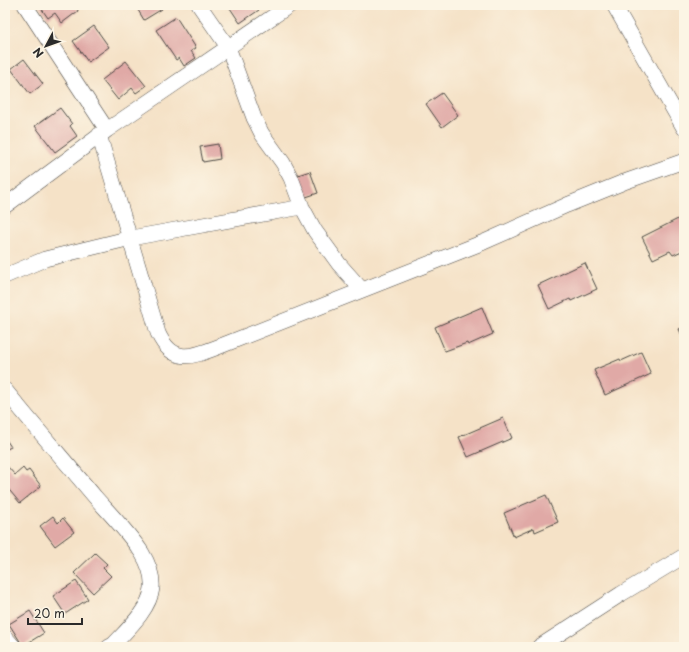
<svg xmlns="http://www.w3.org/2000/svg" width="689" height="652" font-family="'Playpen Sans',sans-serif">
	<rect width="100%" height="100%" fill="#fcf5e5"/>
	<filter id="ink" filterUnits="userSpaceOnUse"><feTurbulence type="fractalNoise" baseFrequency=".025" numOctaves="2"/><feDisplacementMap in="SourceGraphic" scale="8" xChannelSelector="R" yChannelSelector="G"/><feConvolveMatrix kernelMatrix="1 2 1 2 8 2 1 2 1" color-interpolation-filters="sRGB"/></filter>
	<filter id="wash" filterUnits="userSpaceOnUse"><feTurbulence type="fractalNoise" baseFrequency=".012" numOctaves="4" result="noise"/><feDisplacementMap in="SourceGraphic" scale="16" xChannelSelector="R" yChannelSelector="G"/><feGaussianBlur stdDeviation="0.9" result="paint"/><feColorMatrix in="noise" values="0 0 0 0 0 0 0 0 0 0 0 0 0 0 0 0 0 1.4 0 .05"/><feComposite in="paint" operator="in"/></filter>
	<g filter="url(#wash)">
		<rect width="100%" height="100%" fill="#f5e2c7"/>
		<g id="blocks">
			<!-- building -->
			<path fill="#e0a9a6" d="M39,5H78L79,7L77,8L78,11L62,23L55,13L48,18Z
				M135,5H159L162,9L144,20Z
				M228,5H256L259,10L240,23Z
				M176,17L196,48L191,51L196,58L184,66L179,58L176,60L156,30Z
				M94,26L109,47L88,62L73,41Z
				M24,59L43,84L30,94L11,69Z
				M126,61L146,86L136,93L132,88L118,100L102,80Z
				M442,93L458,115L442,127L426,104Z
				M60,108L72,124L70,126L77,136L55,152L35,126Z
				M218,144L220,159L203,162L200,147Z
				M310,171L318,193L303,198L295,176Z
				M684,216V250L673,255L670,251L653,259L642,237Z
				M585,263L597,289L571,301L570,299L549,309L538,285Z
				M482,307L493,334L468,345L467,343L445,351L435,327Z
				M684,327V340L679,329Z
				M641,352L651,374L605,395L594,370L620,359L621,361Z
				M503,418L512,438L468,457L459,437Z
				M5,438L11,447L5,450Z
				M7,466L15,475L23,468L26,472L29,470L41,486L20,503L5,485V468Z
				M546,495L558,522L535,532L534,528L514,537L504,513Z
				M53,516L58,523L63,518L74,532L55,546L40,526Z
				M95,553L107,564L103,568L111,576L93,593L74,573Z
				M76,581L88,599L65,614L53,596Z
				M30,611L44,633L23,646L9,624Z"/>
		</g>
	</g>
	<g filter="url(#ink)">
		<use href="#blocks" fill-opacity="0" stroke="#494642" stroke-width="1"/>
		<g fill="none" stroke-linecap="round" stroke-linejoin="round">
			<defs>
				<path id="minor" d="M25,5L107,130
					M199,5L228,47L254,118L262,134L283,163L291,178L302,207L315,231L339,264L362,290
					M614,5L684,128
					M99,135L158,333C174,368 196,355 223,345L484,242L567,205L624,182L684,161
					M5,206L107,130L290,5
					M5,276L45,259L131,238L302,207
					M5,390C34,426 65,461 95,497C111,515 129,533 142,553C148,563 153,576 152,588C150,609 127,630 113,645L109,647
					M5,637L14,647
					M539,647L621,594L684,556"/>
			</defs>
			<!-- minor casing -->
			<use href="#minor" stroke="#494642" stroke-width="16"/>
			<!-- minor -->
			<use href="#minor" stroke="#fff" stroke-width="15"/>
		</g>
	</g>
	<!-- margin -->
	<rect width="689" height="652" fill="none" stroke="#fcf5e5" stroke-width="20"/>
	<!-- north arrow -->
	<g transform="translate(46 46) rotate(229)" stroke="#fcf5e5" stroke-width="3" paint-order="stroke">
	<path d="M0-3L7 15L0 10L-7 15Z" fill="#2b2b2b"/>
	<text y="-6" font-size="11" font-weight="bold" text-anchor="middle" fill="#2b2b2b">N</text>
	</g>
	<!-- scale -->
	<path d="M28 618v6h54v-6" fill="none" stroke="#2b2b2b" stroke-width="2"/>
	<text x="34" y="618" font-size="12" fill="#2b2b2b" stroke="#fcf5e5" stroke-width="3" paint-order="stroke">20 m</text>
</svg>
